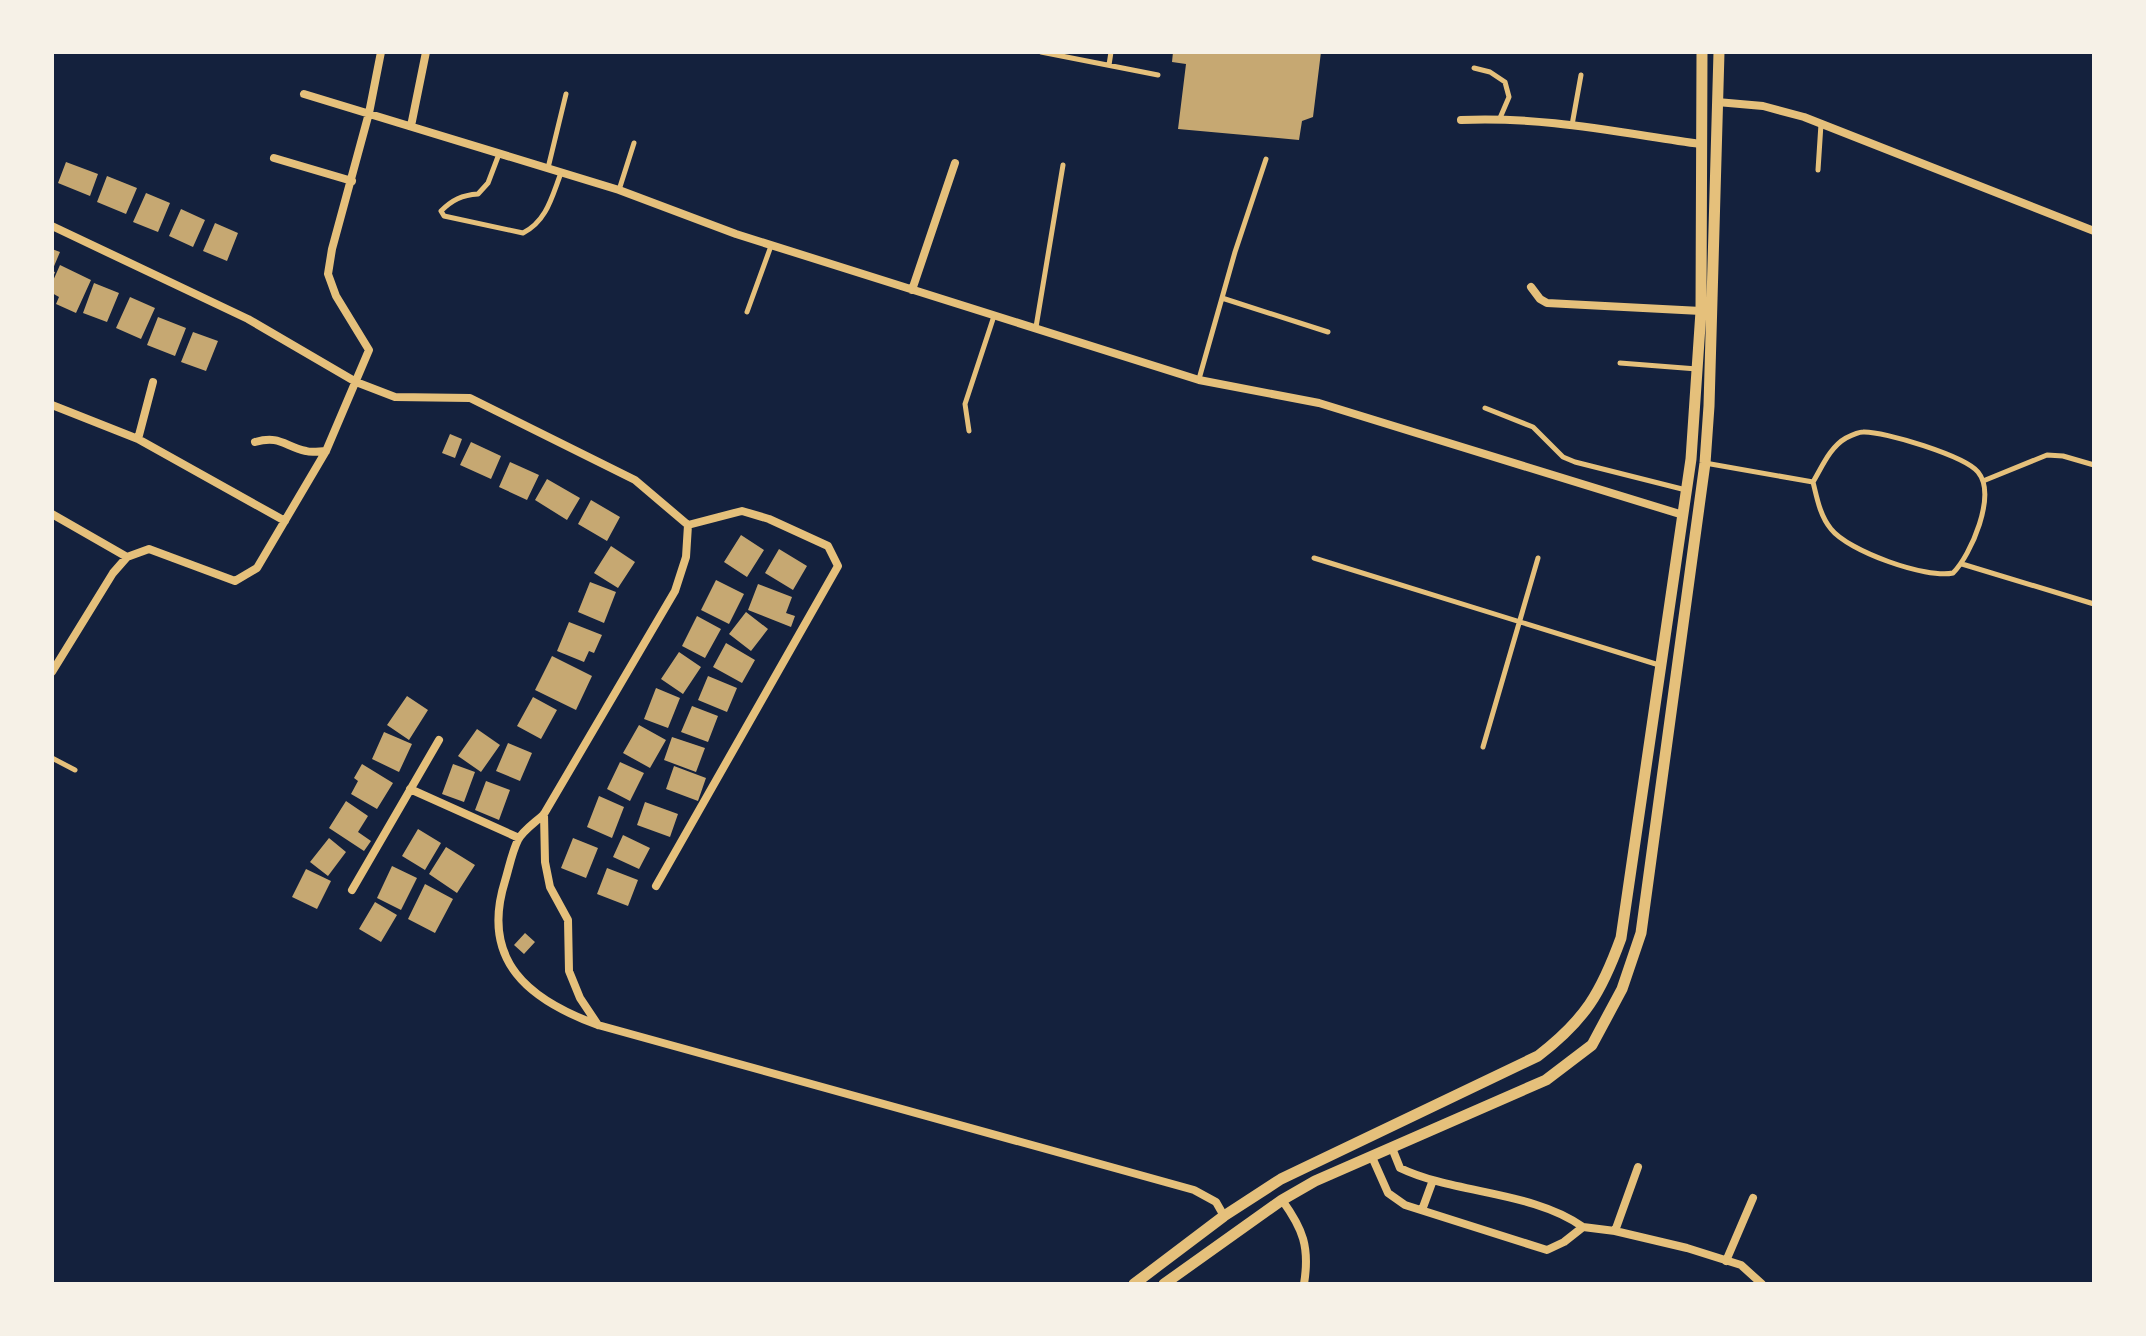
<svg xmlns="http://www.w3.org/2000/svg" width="2146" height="1336" font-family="'Golos Text',sans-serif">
	<rect width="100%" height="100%" fill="#14213d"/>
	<!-- building -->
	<path fill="#c6a872" d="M1173,52H1321L1313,117L1302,121L1299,140L1178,129L1186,64L1172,62Z
		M66,162L98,174L90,196L58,183Z
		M107,176L137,188L126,214L97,202Z
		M146,193L170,203L158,232L133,222Z
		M181,209L205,220L193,247L169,236Z
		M215,223L238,233L227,261L203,251Z
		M52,249L60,252L52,271L55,272L52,280Z
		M60,265L91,280L76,313L56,304L59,297L52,293V283Z
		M94,283L119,293L107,322L83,313Z
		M130,297L155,308L141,339L116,328Z
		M158,317L186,328L175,356L147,345Z
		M193,332L218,341L206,371L181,362Z
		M450,434L462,439L455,458L442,453Z
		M471,442L501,456L491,479L460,465Z
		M510,462L539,475L527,500L499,487Z
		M547,479L580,498L567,520L535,500Z
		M591,500L620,517L607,541L578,524Z
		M741,535L764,550L747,577L724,562Z
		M611,546L635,562L618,588L594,573Z
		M779,549L807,566L793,590L765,573Z
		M716,580L744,594L729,624L701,610Z
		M590,582L616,592L604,623L578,612Z
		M758,584L792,597L786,613L795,616L791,627L748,610Z
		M746,612L768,629L751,651L729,634Z
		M697,616L721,629L705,658L682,646Z
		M569,622L602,635L594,653L589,651L584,662L557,651Z
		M726,643L755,660L742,683L713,667Z
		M679,652L701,667L683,694L661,679Z
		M552,656L592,676L576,710L535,690Z
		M708,676L737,688L727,712L698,700Z
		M656,688L680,698L668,728L644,719Z
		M407,696L428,710L409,740L387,725Z
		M533,697L557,710L541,739L517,726Z
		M692,706L718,716L708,742L681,732Z
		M639,725L666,740L650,768L623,753Z
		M477,729L500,745L481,772L458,756Z
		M384,732L412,744L399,772L372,759Z
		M672,737L705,748L696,772L664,760Z
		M508,743L532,753L520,781L496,771Z
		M620,762L644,773L630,801L607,789Z
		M362,764L393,783L377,809L351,794L358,781L354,778Z
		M453,764L475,772L464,802L442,794Z
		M674,766L706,778L698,801L666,789Z
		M486,781L510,790L499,820L475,810Z
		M599,796L624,807L612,838L587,827Z
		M346,801L368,816L358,832L371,841L364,851L329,828Z
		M645,802L678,814L670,837L637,825Z
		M418,829L441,843L425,870L402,856Z
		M623,835L650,848L639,869L613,857Z
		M329,838L346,852L328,876L310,862Z
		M573,838L598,848L586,878L561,868Z
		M446,847L475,865L457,893L429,874Z
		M392,866L417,878L401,910L377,898Z
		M607,868L638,880L628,906L597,894Z
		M306,869L331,881L317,909L292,897Z
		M425,884L453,899L435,933L408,919Z
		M375,902L397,915L381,942L359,929Z
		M525,933L535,942L524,954L514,945Z"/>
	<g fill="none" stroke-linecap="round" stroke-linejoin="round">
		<!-- service -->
		<path stroke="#e5c07b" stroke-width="5" d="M1041,52L1158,75
			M1109,65L1111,52
			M1474,68L1490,72L1505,82L1509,97L1500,118
			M1572,125L1581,75
			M499,154L488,183L478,194C462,195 452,200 441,211L444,216L523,233C547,221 552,196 561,173
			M548,168L566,94
			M1818,170L1821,124
			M619,190L634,143
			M1222,298L1328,332
			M747,312L771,246
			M1036,327L1063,165
			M1620,363L1697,369
			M1199,379L1235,252L1266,159
			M1485,408L1533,427L1563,457L1575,462L1686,490
			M969,431L965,404L994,316
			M1705,463L1813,482C1822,467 1830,447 1846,438C1850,436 1859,432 1863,432C1884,431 1965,456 1978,472C1997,495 1971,555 1953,573C1926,579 1848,551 1831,529C1820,516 1817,498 1813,482
			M1983,481L2047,455L2063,456L2094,465
			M1314,558L1659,665
			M1962,564L2094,604
			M1483,747L1538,558
			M52,758L75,770"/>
		<!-- minor -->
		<path stroke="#e5c07b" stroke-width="8" d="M304,94L619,190L736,234L1199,380L1319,403L1683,515
			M1717,102L1763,106L1804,117L2094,231
			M1461,120C1541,116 1621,133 1700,144
			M411,126L426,52
			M274,158L352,181
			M52,226L248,319L356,382L395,397L470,398L635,480L688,525L686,557L675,591L544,814C536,822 523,830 518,840C512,852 509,868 505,881C480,961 529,1000 598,1025L1194,1190L1216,1202L1224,1216
			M1531,287L1540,299L1547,303L1701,311
			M912,290L955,163
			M52,405L138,439L285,521
			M138,439L153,382
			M255,442C280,435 284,446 306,451C312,453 320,451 326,451
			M52,514L127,557
			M52,672L113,573L127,557L149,549L235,581L257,568L326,451L369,350L336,296L328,274L332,249L369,113L381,52
			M410,789L519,838
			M544,814L545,862L550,887L568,920L569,971L580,998L598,1025
			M656,886L838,566L828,546L769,519L742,511L688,525
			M352,890L439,740
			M1372,1157L1388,1193L1405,1205L1547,1250L1564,1242L1583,1227C1533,1191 1454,1194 1400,1168L1392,1148
			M1282,1200C1303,1229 1310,1247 1304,1284
			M1422,1210L1433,1180
			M1583,1227L1615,1231L1687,1248L1741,1265L1762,1284
			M1615,1231L1638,1167
			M1726,1261L1753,1198"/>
		<!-- tertiary -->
		<path stroke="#e5c07b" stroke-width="11" d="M1134,1284L1224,1216L1281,1179L1538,1056C1585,1020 1601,993 1621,938L1691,459L1701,311L1702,52
			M1164,1284L1282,1200L1315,1181L1546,1080L1592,1045L1622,989L1641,933L1705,463L1709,406L1719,52"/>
	</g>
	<!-- border -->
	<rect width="2146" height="1336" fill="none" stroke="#f6f1e7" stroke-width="108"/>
</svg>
